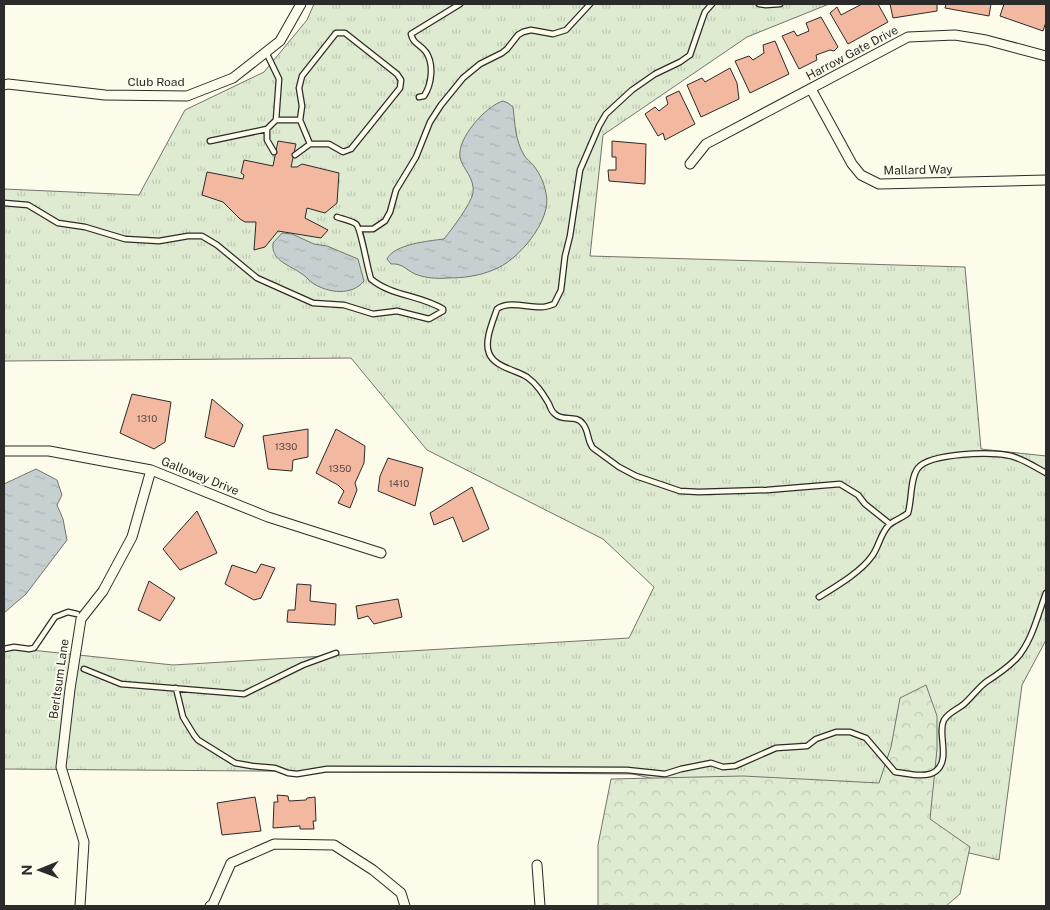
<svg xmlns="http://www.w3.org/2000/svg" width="1050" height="910" font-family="'Public Sans',sans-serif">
	<defs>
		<pattern id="grass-tufts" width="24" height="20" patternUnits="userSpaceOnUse" patternTransform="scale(1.25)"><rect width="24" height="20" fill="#deebd1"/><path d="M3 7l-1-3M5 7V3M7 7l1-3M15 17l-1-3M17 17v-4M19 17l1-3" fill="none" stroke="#bfcab4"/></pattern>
		<pattern id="forest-crowns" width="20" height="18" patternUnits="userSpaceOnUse" patternTransform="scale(1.25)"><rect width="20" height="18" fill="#deebd1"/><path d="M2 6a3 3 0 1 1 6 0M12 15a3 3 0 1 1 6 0" fill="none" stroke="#bfcab4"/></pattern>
		<pattern id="water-ripples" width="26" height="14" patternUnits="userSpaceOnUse" patternTransform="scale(1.25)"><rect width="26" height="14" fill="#c7d0d0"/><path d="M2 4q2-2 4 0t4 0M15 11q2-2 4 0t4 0" fill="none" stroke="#abb3b3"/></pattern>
	</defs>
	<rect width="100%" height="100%" fill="#fdfbea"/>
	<!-- grass -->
	<path fill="url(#grass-tufts)" stroke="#74746e" d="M314,4H829L747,37L603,135L590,256L965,267L981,449L1046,456V640L1022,685L999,860L633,774L4,769V649L12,648L173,665L629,638L654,587L603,539L427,450L351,358L4,361V189L139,195L185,110L264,72L307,20Z"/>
	<!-- forest -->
	<path fill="url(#forest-crowns)" stroke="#74746e" d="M926,685L937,716V749L930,819L970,847L960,894L946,906H598V845L611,779L743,776L879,783L891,747L900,698Z"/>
	<!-- water -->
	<path fill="url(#water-ripples)" stroke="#74746e" d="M503,101L508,103L513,107C515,123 515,140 524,155C526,159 531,162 534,166C540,174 544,183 546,193C553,220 517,262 493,270C479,276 463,278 448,278C437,279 425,278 415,274C405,269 402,263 391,264L387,259C394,244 429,241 444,239C452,229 471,204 473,193C475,177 462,169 460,157C457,138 486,106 503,101Z
		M282,233L292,234L314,244L327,246L358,259L364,281C352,296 329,293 314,284C309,281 305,275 299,272C287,264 271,260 273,243Z
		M36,469L57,480L62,495L57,505L63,519L67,540L26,594L4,613V484Z"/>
	<!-- building -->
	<path fill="#f2b8a0" stroke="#2b2b2b" d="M862,4H878L888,22L848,44L830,13L837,7L841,15Z
		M890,4H937V11L893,18Z
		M946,4H991L989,16L945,8Z
		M1004,4H1046V22L1043,31L1000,16Z
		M821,17L838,47L834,51L830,50L816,55L817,60L799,69L782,36L794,31L797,36L809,31L806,23Z
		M775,41L789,74L750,93L735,61L749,56L753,60L764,53L763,45Z
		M730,68L737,83L739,99L701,117L687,85L702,78L705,82Z
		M679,91L695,124L665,140L663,133L658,136L645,114L655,107L659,111L668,104L666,97Z
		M278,141L296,144L291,167H297L302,164L339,173L337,203L325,213L307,208L305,218L328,230L321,238L278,231L265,247L254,250L256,222H245L240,219L223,202L202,195L207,172L243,179L244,175L241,173L244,160L273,166Z
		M612,141L646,144L645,184L609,181L608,170H616V157H612Z
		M132,394L171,402L165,442L154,449L120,433Z
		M212,399L243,425L234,447L205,437Z
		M308,429V457L293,460L292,471L268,469L263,436Z
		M336,429L365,446L364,463L355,483L357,490L350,508L338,503L344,491L338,485L316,473Z
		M388,458L423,468L415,506L378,491L380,476Z
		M472,487L489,529L463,542L453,517L434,525L430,513Z
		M197,511L217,553L180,570L163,549Z
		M261,564L275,568L261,598L254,600L225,584L232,565L256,573Z
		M149,581L175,598L160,621L138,610Z
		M297,584L311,585L310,601L336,604L335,625L287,622L288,610H295Z
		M398,599L402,617L374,624L368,616L358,619L356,606Z
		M277,795L288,796L289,801L306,800L307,798L315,797L316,821H313L314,829H300V826L273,828L274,802H278Z
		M255,797L261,831L222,835L217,803Z"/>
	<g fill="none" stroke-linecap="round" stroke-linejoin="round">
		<defs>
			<path id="service" d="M712,4L705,12L702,20L690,55L680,62L655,74L632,90L606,114L599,126L580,170L570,236L565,256L561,290L554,304C551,305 546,307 542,307C529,308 509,300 497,309C493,321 484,341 489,353C494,367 516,370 527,377C537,384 543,394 549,404C550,407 552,412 555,414C563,422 576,414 583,424C589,431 587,441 593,448L619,467L636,476L680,491L699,492L767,490L840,484L858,495L865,504L890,524
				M759,4L766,5L780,4
				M419,97L424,96C432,84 434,64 426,52C420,44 413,44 411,34L460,4
				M276,120H300L310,144H329L343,152L351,149L400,88L401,80L397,74L345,33H336L302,76L299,88L302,106L300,120
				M267,129V140L274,152
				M210,141L267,129L276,120L279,79L266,52
				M295,155L310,144
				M4,203L28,205L58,223L85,227L125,239L159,241L188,236H202L217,245L257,278L313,303L344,305L373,314L397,311L429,319L443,311V309C420,295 391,296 371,279C367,268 361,228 356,224C352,221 343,219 337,217
				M361,229H373L385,221L390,212L396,190L416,157L430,122L441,105L463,78L480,64L502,53L507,49L518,35L523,32L531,30L553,34L566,30L590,4
				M819,597C835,587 861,572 872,556C879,547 880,534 889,525C893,521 902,518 908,513C912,500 910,478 918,468C930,453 994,451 1011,456C1023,459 1035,467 1046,473
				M4,649L14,647L29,649L34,648L55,617L68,612L77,614
				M84,669L121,684L244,694L303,665L336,653
				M176,688L183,717L194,735L198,740L235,763L252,766L275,768L288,773L297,774L327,769L627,770L665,774L681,769L711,763L723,767L735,766L776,748L807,746L816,739L836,732H850L866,738L895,772C906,773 926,779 936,771C951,759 937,733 944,720C949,712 957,710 964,704C972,697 978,688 986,682C997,675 1007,668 1016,659C1032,642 1038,614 1046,593"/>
			<path id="minor" d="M4,85L8,84L105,95L187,96L233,78L280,41L301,4
				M811,89L852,164L861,175L879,184L1046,180
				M690,164L706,144L908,37L955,35L986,40L1046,56
				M4,451H49L151,470L268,517L381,553
				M537,865L540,906
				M80,906L84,842L61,767L70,689L81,619L103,591L132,537L151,470
				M210,906L213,904L231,863L274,844L334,845L373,870L401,893L405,906"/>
		</defs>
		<!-- service casing -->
		<use href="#service" stroke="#2b2b2b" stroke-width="7"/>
		<!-- minor casing -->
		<use href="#minor" stroke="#2b2b2b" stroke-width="11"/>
		<!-- service -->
		<use href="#service" stroke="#fdfbea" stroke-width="4.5"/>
		<!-- minor -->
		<use href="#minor" stroke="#fdfbea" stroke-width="9"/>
	</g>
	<g text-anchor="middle" stroke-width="4" stroke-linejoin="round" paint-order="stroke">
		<!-- number labels -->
		<g font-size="10" fill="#5d4e48">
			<text x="147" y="422">1310</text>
			<text x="286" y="450">1330</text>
			<text x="340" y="472">1350</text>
			<text x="399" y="487">1410</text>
		</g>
		<!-- street labels -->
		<g font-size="12" fill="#2b2b2b" stroke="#fdfbea">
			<text transform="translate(852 53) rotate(-28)" y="4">Harrow Gate Drive</text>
			<text x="156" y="86">Club Road</text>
			<text transform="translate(918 170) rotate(-1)" y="4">Mallard Way</text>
			<text transform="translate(200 476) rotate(22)" y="4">Galloway Drive</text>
			<text transform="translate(59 679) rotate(-82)" y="4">Berltsum Lane</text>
		</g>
	</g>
	<!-- border -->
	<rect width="1050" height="910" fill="none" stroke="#2b2b2b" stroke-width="10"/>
	<!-- north arrow -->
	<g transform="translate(40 870) rotate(269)" stroke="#fdfbea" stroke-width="4" paint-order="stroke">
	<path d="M0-4L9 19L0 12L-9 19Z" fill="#2b2b2b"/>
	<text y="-8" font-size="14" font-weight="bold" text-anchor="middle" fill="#2b2b2b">N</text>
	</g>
</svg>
